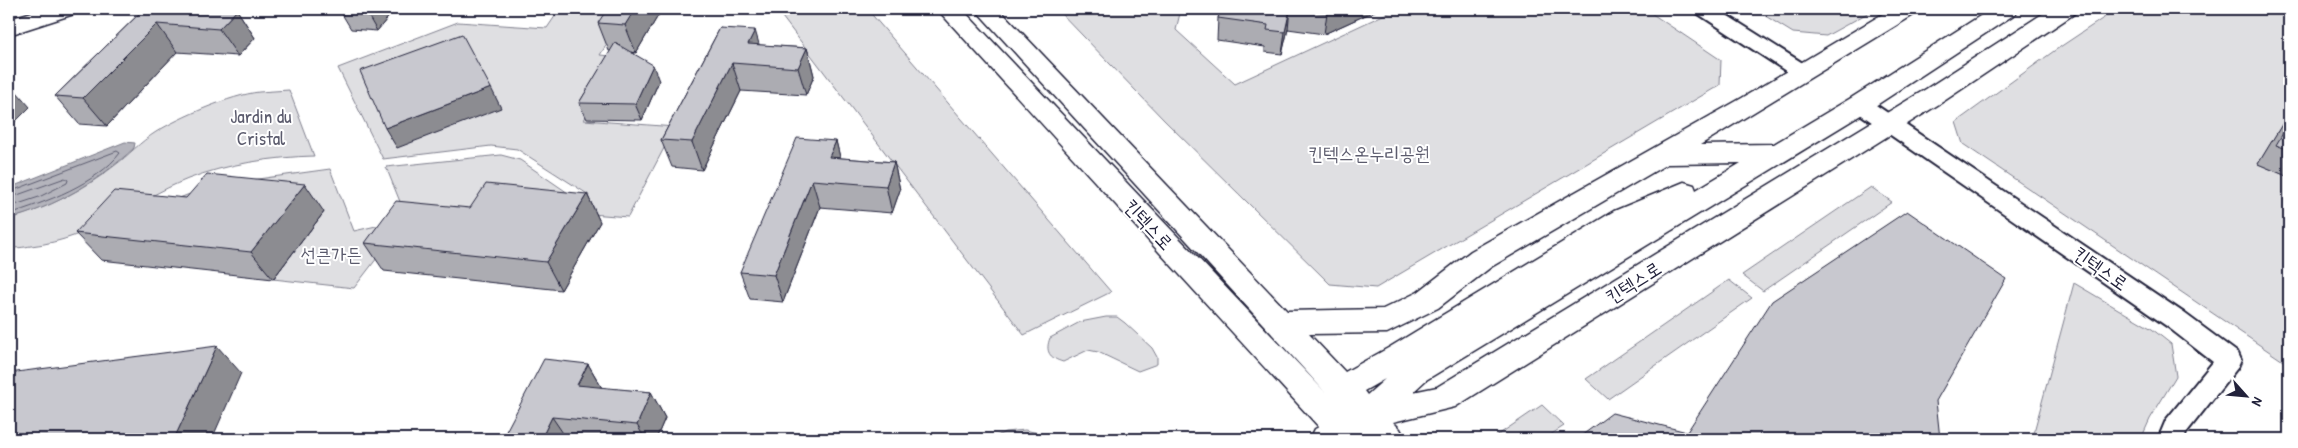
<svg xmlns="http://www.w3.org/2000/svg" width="2298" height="448" font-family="'Patrick Hand','Poor Story',sans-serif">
	<rect width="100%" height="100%" fill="#fff"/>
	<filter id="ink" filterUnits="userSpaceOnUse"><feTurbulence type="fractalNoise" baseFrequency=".02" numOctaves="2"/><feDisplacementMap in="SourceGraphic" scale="10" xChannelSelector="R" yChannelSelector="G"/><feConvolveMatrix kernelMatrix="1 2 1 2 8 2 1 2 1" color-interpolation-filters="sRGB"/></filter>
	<g filter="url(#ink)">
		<!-- green -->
		<path fill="#dfdfe2" stroke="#80808e" d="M560,9H629L600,55L620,57L584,120L675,127L628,217L579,213L589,195L517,149L491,146L383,159L338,68L458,22L547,28Z
			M776,9H867L1111,292L1024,335Z
			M1057,9H1181L1176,30L1235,84L1396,9H1645L1721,60L1720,85L1376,288L1330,284L1164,120Z
			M1754,9H1875L1826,36L1793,33Z
			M2117,9H2289V113L2258,164L2289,177V365L1963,144L1956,122L2054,51Z
			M289,90L314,156C273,157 226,164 188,179C132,201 94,239 31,246C24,247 16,249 9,247V219C46,209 84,190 114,166C129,155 140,142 156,132C180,117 231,95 259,92C269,91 279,91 289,90Z
			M501,155L520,160L574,197L482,215L407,219L354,288L273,279L324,212L146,211L187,195L236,182L330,169L354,231L407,219L386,167Z
			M1871,187L1892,202L1763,291L1742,275Z
			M1729,280L1752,298L1608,399L1586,379Z
			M2074,283L2152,329L2171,344L2176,376L2150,419L2141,439H2030L2035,428Z
			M1106,317H1117L1125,323L1152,348L1157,357V364L1138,371L1098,352L1088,350L1063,362C1049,358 1045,351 1050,338L1080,322Z
			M1542,405L1564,426L1544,439H1492Z
			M1025,430L1038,433L1046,439H991L1005,432Z"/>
		<!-- water -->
		<path fill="#b4b4bc" stroke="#7a7a88" d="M125,142L135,143L134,148C99,181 55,207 9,219V188Z"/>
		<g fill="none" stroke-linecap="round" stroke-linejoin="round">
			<!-- shore -->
			<path stroke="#5c5c6f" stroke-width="1" d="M9,192L117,151L120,153C98,183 44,203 9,214
				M9,198L65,178L68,180L67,183L39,197L9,207"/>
			<defs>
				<path id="minor" d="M1694,9H1717L1809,67L1812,72L1809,77L1802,79L1795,77L1697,13Z
					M1860,97L1867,99L2184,313L2238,353L2241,360L2238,367L2186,433L2184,439H2158L2166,420L2213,362L2168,327L1853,109L1850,104L1853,99Z"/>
				<path id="secondary" d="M42,9H78L74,14L9,35V19Z
					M937,9H962L1325,392L975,9H999L1287,311L1383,309L1418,292L1471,251L1742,98L1891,9H1919L1915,14L1700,145L1774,144L1851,98L1991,9H2019L2015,14L1869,110L1426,380L1413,392L1437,387L1926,89L2050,9H2078L2074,14L1944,101L1455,407L1393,422L1400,429L1405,439H1369L1363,433L1366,439H1310L1315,429L1319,427ZM1741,163L1696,190L1694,185L1684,182L1614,211L1390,347L1345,372L1309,334L1387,333L1438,308L1491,267L1667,164ZM1385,379L1367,395L1364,391Z"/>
			</defs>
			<!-- minor casing -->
			<use href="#minor" stroke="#22223b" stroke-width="4"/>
			<!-- secondary casing -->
			<use href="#secondary" stroke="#22223b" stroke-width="3"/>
			<!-- minor -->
			<use href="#minor" fill="#fff" fill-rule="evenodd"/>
			<!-- secondary -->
			<use href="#secondary" fill="#fff" fill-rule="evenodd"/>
		</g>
		<!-- wall -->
		<path fill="#acacb2" stroke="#22223b" d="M144,9L237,10L255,38L238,56L177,52L107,126L79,124L55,96Z
			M339,9H395L377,31L351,29Z
			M662,9L636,53L631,52L659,81L642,120L587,119L579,103L611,51H609L598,23Z
			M1221,9H1379L1324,34L1288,29L1282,54L1265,52V47L1217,40L1218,18Z
			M720,28L759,45L807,48L814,76L806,95L741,91L702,170L672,167L661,140Z
			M2289,113V177L2258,164Z
			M836,141L840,158L894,162L900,190L892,213L820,207L783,302L750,299L740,272Z
			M587,194L600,222L561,290L384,271L365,243Z
			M324,212L273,279L101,260L75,233Z
			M2289,263V291L2288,266Z
			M588,364L602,388L651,392L665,418L656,439H502Z"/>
		<!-- shaded-wall -->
		<path fill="#8c8c91" stroke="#22223b" d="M364,9H395L377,31Z
			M635,9H662L636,53L625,25Z
			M1290,9L1288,29L1282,54L1285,32Z
			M1335,9H1379L1324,34L1327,13Z
			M237,10L255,38L238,56L219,29Z
			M157,24L177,52L107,126L83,98Z
			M755,30L763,58L748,44Z
			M807,48L814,76L806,95L798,68Z
			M732,63L741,91L702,170L692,142Z
			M653,65L659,81L642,120L635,104Z
			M9,83L30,107L9,128Z
			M491,88L501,108L397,148L385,128Z
			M836,141L843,169L829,157Z
			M894,162L900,190L892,213L886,186Z
			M812,180L820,207L783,302L774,275Z
			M305,184L324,212L273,279L251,252Z
			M587,194L600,222L561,290L546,262Z
			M217,346L241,373L212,439H174Z
			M588,364L603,390L577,385Z
			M651,392L665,418L656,439H645L637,425Z
			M552,417L567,439H541Z"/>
		<!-- building -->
		<path fill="#c8c8cf" stroke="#22223b" d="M144,9H216L237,10L219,29L157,24L83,98L55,96Z
			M607,9H635L625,25L598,23Z
			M1221,9H1290L1285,32L1267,30L1268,25L1218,18Z
			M1299,9H1335L1327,13Z
			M720,28L755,30L748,44L807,48L798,68L732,63L692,142L661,140Z
			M462,34L491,88L385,128L360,71Z
			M615,43L653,65L635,104L579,103Z
			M2289,123V150L2276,145Z
			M797,138L836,141L829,157L894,162L886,186L812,180L774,275L740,272Z
			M207,174L305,184L251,252L75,233L114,191L186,198Z
			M486,184L587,194L546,262L365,243L396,201L470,208Z
			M1907,211L2006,279L1936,401L1940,439H1577L1612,413L1687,432L1772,301Z
			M217,346L174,439H9V373Z
			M544,359L588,364L577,385L651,392L637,425L552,417L541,439H502Z"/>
	</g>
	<g text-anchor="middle" stroke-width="4" stroke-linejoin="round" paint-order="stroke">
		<!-- park labels -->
		<g font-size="19" fill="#5b5b6d" stroke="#fff">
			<text x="261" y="123">Jardin du<tspan x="261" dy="22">Cristal</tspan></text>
			<text x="1369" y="160">킨텍스온누리공원</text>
			<text x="331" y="261">선큰가든</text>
		</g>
		<!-- street labels -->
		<g font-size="19" fill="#22223b" stroke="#fff">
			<text transform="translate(1149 224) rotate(47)" y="7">킨텍스로</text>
			<text transform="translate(2101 268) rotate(35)" y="7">킨텍스로</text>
			<text transform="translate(1633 282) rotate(-32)" y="7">킨텍스로</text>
		</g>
	</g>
	<!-- margin -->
	<rect width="2298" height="448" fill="none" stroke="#fff" stroke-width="30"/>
	<rect x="15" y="15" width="2268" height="418" fill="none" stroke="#22223b" stroke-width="2" filter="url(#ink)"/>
	<!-- north arrow -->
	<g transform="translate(2246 396) rotate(117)" stroke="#ffffff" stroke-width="4" paint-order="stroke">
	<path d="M0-4L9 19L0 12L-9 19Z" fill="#22223b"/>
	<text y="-8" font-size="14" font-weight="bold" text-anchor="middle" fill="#22223b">N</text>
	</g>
</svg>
